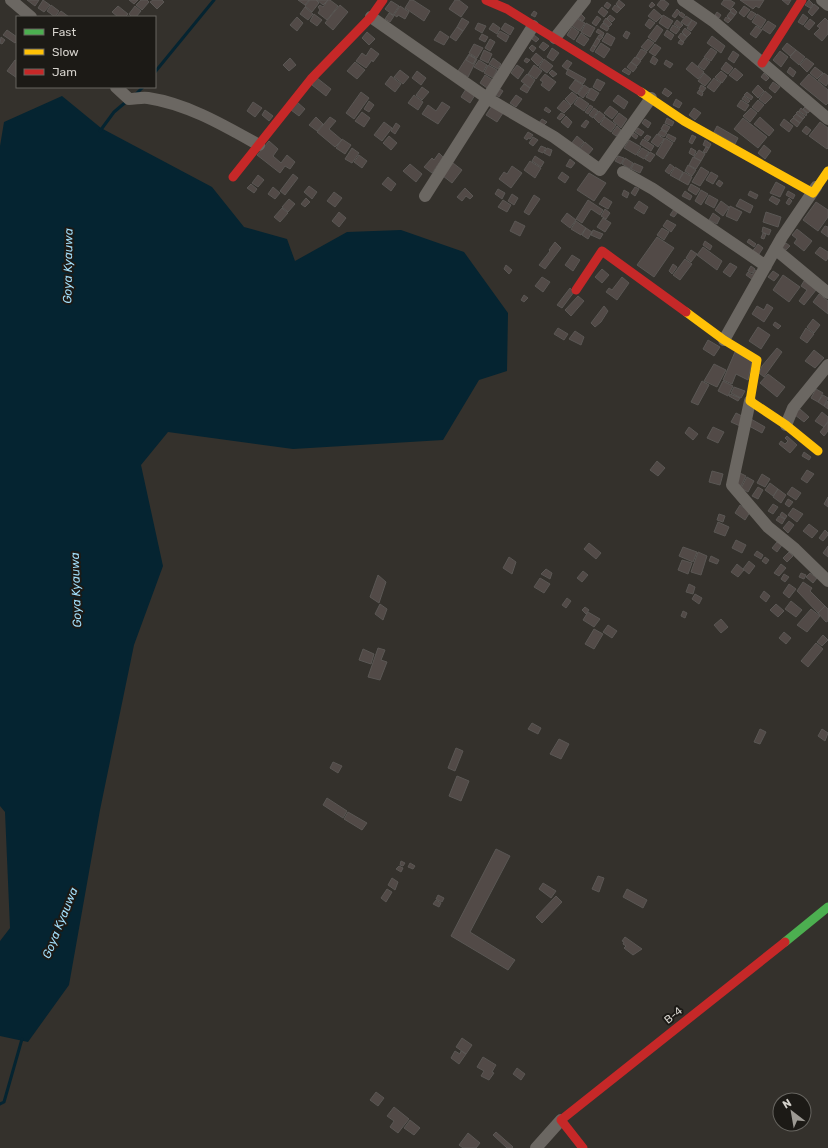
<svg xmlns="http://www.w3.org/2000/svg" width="828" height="1148" font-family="Rubik,sans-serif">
	<rect width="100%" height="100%" fill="#34312c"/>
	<!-- water -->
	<path fill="#052431" d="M62,96L101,128L212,187L244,227L287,239L295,261L347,232L401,230L464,252L508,313L507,371L479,380L443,440L293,449L168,432L141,465L163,566L134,645L100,810L69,985L28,1042L0,1036V941L10,928L5,812L0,806V146L4,122Z"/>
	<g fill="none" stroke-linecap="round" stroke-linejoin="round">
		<!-- stream -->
		<path stroke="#052431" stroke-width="3" d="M155,72L214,0
			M135,95L143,87
			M100,131L114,112L127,101
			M0,1104L4,1102L22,1039"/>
	</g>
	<!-- building -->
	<path fill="#524a47" stroke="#5a5754" d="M27,0H39L35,6Z
		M43,0L50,5L44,12L38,8Z
		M129,0H138L134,4Z
		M141,0H147L149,2L142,10L136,5Z
		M153,0H162L164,2L157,9L150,2Z
		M298,0H309L305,5Z
		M310,0H316L319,3L312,12L305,6Z
		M317,0H328L323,5Z
		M328,0H330L338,6L327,20L318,13L320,10L318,7L320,5L323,7Z
		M410,0H413L430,11L424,21L405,8Z
		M455,0H459L468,7L461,17L449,9Z
		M619,0L625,5L621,9L616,4Z
		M661,0H664L669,4L664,11L657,5Z
		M724,0H730L735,3L730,10L721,4Z
		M740,0H764L759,8L756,6L753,9Z
		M782,0H791L788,5Z
		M809,0L813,4L810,8L805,5Z
		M391,1L399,6L393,15L385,9Z
		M607,2L611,5L608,9L604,6Z
		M652,2L655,5L651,8L649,6Z
		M814,4L819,8L812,16L808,12Z
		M51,5L59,11L55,17L47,11Z
		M340,5L348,12L333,30L325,23Z
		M615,5L621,9L617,13L612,9Z
		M118,6L128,14L125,17H118L112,12Z
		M135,6L141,11L136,17H132L129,14Z
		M400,6L409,12L405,19L398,15L397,17L394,15Z
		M744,6L750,10L744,17L739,13Z
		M305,7L313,14L308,20L300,14Z
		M602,7L608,12L604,17L598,12Z
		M733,8L737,12L735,15L730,11Z
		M654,9L662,16L656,22L648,16Z
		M677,9L680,12L675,18L672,16Z
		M61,11L69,17H56Z
		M534,11L537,13L535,17L531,15Z
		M751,11L756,14L751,20L747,17Z
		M681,12L685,15L683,18L679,15Z
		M717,12L721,15L719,18L715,15Z
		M730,12L735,15L731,20L727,16Z
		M389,13L394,16L390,22L385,19Z
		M314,14L322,20L317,26L310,21Z
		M581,14L585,18L583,21L578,18Z
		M757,14L766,20L761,28L752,22Z
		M803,14L808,18L803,25L798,22Z
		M610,15L615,19L612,22L607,18Z
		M663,15L673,21L668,29L659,23Z
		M597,16L601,19L596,26L592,23Z
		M686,16L692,20L687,26L681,22Z
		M297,17L303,23L297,31L290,25Z
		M726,17L731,20L728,23L724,20Z
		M462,18L469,22L463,31L457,27Z
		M576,18L585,23L580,31L571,25Z
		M606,18L612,24L609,27L603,22Z
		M825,18L828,21V34L822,41L814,34L820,28L817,26Z
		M649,19L655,23L650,29L645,25Z
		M810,19L815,23L809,30L804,26Z
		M677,20L683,25L680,28L674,24Z
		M692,20L697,23L691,31L687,28Z
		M768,21L776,26L770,34L762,29Z
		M478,23L486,26L482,33L475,29Z
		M493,23L500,28L497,34L489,29Z
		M505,23L514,28L510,35L501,29Z
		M586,23L595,28L590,37L581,32Z
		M603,23L609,28L607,31L600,27Z
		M657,25L663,30L655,42L648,37Z
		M673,25L680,29L676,34L670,30Z
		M756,26L762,30L756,38L750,34Z
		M457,27L463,31L456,41L450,37Z
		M572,27L579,32L574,40L567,35Z
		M685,28L691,33L687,37L682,32Z
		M598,29L604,33L603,36L596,32Z
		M7,30L17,37V41L15,43L3,35Z
		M667,30L674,35L671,40L664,35Z
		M440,31L449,37L444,45L434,40Z
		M500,31L509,36L506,42L497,36Z
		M626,31L630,33L627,39L623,36Z
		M367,32L375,39L369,45L362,38Z
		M581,33L589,39L584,46L576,41Z
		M607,33L615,38L611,46L602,41Z
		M681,33L687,37L683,42L678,37Z
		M482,34L488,37L485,42L479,39Z
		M534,35L539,39L536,42L532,39Z
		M599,35L603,37L600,40L597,38Z
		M712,36L725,46L721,53L707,43Z
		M1,37L5,40L2,44L0,43Z
		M597,38L600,41L596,47L593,45Z
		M490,39L495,42L490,51L485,48Z
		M648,39L654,43L647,51L641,47Z
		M680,40L684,42L682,45L678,43Z
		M543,42L549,46L544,51L539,47Z
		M601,43L610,49L604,58L595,52Z
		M787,43L796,50L790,56L782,49Z
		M474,44L483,48L477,58L469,53Z
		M655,44L661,48L655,56L649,52Z
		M532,45L536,48L533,52L529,48Z
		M593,45L596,47L593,52L590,50Z
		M371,48L379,54L373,62L372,60L366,68L356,61L362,53L366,56Z
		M552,48L559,53L553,61L547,57Z
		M711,48L717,52L711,61L704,57Z
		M641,49L647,52L641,60L636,57Z
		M484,50L492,54L488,63L480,59Z
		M796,50L805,57L799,65L790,57Z
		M733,51L739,55L734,63L728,59Z
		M780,51L788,57L781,67L773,60Z
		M536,53L543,59L538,66L531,59Z
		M469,54L477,59L468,77L458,71Z
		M469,55L476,59L473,64L466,60Z
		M653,56L658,60L655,65L650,62Z
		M635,57L641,61L637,66L631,62Z
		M290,58L296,65L289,71L283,65Z
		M493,58L501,64L498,69L489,64Z
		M526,58L530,60L527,63L524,61Z
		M704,58L710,62L704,70L698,66Z
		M806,58L814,64L807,72L800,65Z
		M544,59L553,66L547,73L539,67Z
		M15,60L17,61V78L7,71Z
		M479,60L487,65L483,72L474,67Z
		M567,60L572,63L567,70L562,66Z
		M666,60L673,64L670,68L664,64Z
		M355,62L365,70L357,79L347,71Z
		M631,62L637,67L633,72L627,67Z
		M692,62L704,72L698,79L686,69Z
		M726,62L733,68L728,74L721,69Z
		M488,65L497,70L493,78L484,73Z
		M517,65L524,70L518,79L511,73Z
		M534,65L542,71L536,79L528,74Z
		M790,67L796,72L793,77L787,72Z
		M815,67L823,73L817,79L810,73Z
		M625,68L631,72L629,75L622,71Z
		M735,68L743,75L737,81L729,75Z
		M568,69L586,79L583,84L566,74Z
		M400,70L409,77L403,84L394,77Z
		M552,70L557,74L553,77L549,73Z
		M417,71L426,78L421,85L412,78Z
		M721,71L727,76L722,83L715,77Z
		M704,73L711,79L705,86L698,81Z
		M764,73L769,78L766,81L761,77Z
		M824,73L828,76V83L826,86L818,80Z
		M527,74L535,80L530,88L521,81Z
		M545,74L556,82L549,91L541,85L543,82L540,80Z
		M809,74L828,90V103L826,105L800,84Z
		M485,75L493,80L487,88L480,83Z
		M391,76L401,84L395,92L385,84Z
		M317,78L331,89L326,96L312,85Z
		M714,78L721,83L714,92L707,87Z
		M597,79L605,83L600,91L593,87Z
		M575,80L583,85L577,94L569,88Z
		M773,82L780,87L775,93L769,88Z
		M524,84L530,88L527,93L520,89Z
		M584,85L590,89L583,98L578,94Z
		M701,85L706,88L703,92L699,89Z
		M758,85L764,91L758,98L752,92Z
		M422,87L429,92L422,100L416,95Z
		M591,88L599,93L594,101L586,97Z
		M665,88L672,93L668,97L662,93Z
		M466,89L475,95L470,103L461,97Z
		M500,89L503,91L499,97L496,95Z
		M699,90L703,93L702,96L697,93Z
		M765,91L772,97L765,104L759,99Z
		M361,92L369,98L354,119L346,113Z
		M572,92L578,97L571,105L565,99Z
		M747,92L753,97L751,100L744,95Z
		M414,95L423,102L418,110L408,103Z
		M516,95L522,99L516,107L510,103Z
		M618,95L628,102L624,109L613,101Z
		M744,96L750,101L748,103L742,99Z
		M579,97L589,104L584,111L574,104Z
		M676,99L682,103L679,108L673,105Z
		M564,100L571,106L564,113L557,108Z
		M741,100L749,105L745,111L737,106Z
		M758,100L764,105L758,112L752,107Z
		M369,101L374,105L369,112L364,109Z
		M253,102L262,108L255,117L247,111Z
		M297,102L305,109L299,116L291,110Z
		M442,102L450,107L438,124L422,114L428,105L436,111Z
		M590,105L593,107L588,114L585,112Z
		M492,106L503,113L497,122L486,115Z
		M610,106L618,112L612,119L604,113Z
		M546,107L551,111L549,113L544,110Z
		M805,107L810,111L808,113L803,109Z
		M594,108L598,111L593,118L589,115Z
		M694,108L701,113L695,120L689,115Z
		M751,108L757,113L750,122L743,116Z
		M801,108L807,113L806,116L799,111Z
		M265,110L273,116L269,121L262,115Z
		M599,111L605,116L599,123L594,118Z
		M798,111L805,117L803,119L796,113Z
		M362,112L370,118L364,127L355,121Z
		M561,113L565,115L560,120L557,118Z
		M619,113L627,119L621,128L613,121Z
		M796,114L803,119L800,123L793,117Z
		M566,116L572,122L568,128L561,122Z
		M316,117L323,124L317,131L309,125Z
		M330,117L336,121L329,129L342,140L335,147L317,132Z
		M605,117L616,125L611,132L600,124Z
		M760,117L774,130L769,136L754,124Z
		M667,118L674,122L672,126L665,123Z
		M743,118L767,137L758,148L734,129Z
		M793,118L800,123L797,127L790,121Z
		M542,119L547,122L543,126L539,123Z
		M645,119L651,123L648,128L642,123Z
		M784,119L793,126L789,132L780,125Z
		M586,120L589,122L585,128L581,126Z
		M384,122L392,128L382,141L374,135Z
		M820,122L828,128V148L827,149L809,136Z
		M396,123L400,126L395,134L391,131Z
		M664,124L670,127L667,132L661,129Z
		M617,126L621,130L616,136L612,133Z
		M717,126L738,138L735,144L714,132Z
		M806,126L811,130L807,135L802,131Z
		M638,128L644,132L641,136L635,132Z
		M661,130L667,133L664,137L658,134Z
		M528,132L533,135L530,139L528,138L527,140L524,138Z
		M634,133L638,136L636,139L632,136Z
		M657,134L664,139L658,147L651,142Z
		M668,134L676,138L674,142L666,137Z
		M647,135L651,137L648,141L644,138Z
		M692,135L696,137L692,144L689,142Z
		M389,136L397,143L391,150L383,143Z
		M577,136L584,142L578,149L571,144Z
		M533,137L538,140L533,146L529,143Z
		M665,138L673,143L663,159L656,154Z
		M342,139L351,145L345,154L336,148Z
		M643,139L654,146L651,151L640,144Z
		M629,140L641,147L636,155L624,148Z
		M705,140L711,144L709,148L703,145Z
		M269,141L278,149L273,156L281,163L287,155L295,162L290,169L285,166L280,173L257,155Z
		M585,142L593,149L587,156L579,150Z
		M764,145L771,151L765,159L758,153Z
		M541,146L546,148L543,153L538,151Z
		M706,147L709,148L706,153L703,152Z
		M352,148L359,153L352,163L345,159Z
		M547,148L552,150L550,156L544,153Z
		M642,148L649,152L644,159L637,155Z
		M691,148L696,151L694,156L689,153Z
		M699,150L705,154L701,161L694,157Z
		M650,152L655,155L650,162L645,159Z
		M439,153L443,157L432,173L424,167L432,158L434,160Z
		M359,155L367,161L362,168L354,162Z
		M535,156L544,162L541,167L532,161Z
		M618,156L624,158L621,164L615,161Z
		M693,157L701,161L696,169L689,165Z
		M625,158L633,163L630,169L622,164Z
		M570,159L575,163L571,168L566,166Z
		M530,161L541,168L535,178L524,170Z
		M453,163L462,170L452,183L443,176Z
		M634,163L643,167L640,173L631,169Z
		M410,164L422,174L416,182L403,171Z
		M670,164L674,167L669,174L665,171Z
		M688,165L696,170L692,176L685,171Z
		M512,166L522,173L511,188L499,179L504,172L507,174Z
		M675,167L683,172L679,180L670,175Z
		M701,167L709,172L700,186L692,182Z
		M562,172L569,177L565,183L558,178Z
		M684,172L692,177L688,185L679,180Z
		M711,172L718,176L713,184L706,180Z
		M589,173L606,183L594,201L577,190Z
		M293,174L298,178L285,195L280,191Z
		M258,175L264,180L258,187L252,183Z
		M388,177L396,184L391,191L382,184Z
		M719,180L723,183L720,187L716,184Z
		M776,182L785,187L780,197L770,193Z
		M251,184L257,189L254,193L247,188Z
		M691,184L700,189L696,195L688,190Z
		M309,186L317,192L312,199L304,192Z
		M273,187L280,193L275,199L268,194Z
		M635,187L639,189L635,196L631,193Z
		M465,188L473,196L470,199L466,196L462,201L457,197Z
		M498,189L505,193L502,199L495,194Z
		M624,190L629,193L627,198L622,195Z
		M701,190L708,194L701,205L695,201Z
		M685,191L692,196L690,200L682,196Z
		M750,191L758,195L756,199L748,195Z
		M788,191L795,195L793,199L786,195Z
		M334,192L342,198L335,207L327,201Z
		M512,194L518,198L514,205L508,201Z
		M534,195L540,199L529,215L524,212Z
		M709,195L718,200L714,208L705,203Z
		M772,196L780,200L777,205L769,200Z
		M604,197L612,202L608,209L599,204Z
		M306,198L310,202L305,207L301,204Z
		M789,198L792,201L789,205L786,203Z
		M289,199L295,204L288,212L282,207Z
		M740,199L753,206L750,213L736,206Z
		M503,200L511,205L507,212L498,207Z
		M588,200L603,210L600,215L591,209L582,223L576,219Z
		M639,201L648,207L644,214L634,208Z
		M721,201L729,207L723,216L715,210Z
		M816,202L828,210V217L818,231L803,220Z
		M730,206L742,212L737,221L726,216Z
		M282,208L288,213L280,222L274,217Z
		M605,209L610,213L606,219L601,216Z
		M674,209L678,212L674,217L670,215Z
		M339,212L346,218L339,227L332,221Z
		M766,212L781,217L778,227L763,222Z
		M567,213L576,220L570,228L561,221Z
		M713,213L720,218L717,224L709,220Z
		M603,218L611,223L605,232L597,227Z
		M667,220L676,225L671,232L663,226Z
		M515,221L525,226L520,236L510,231Z
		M576,221L586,228L581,235L571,229Z
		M825,226L828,227V237L821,232Z
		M763,227L771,230L769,235L762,232Z
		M586,228L592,232L588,239L582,235Z
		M662,228L669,232L664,240L657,235Z
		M797,229L812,241L804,251L794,243L797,239L792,235Z
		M593,230L603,234L600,239L591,235Z
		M763,233L766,234L764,239L761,238Z
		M657,237L674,248L654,277L637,265Z
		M749,239L756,244L754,247L747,242Z
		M705,241L712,246L710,250L703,245Z
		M555,242L561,248L545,269L539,265L550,251L549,250Z
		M786,243L790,246L786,250L782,247Z
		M758,244L763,248L757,257L751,253Z
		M703,247L722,261L717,270L697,255Z
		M820,247L828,252V258L826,261L815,253Z
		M691,250L697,254L691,262L686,258Z
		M572,255L580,260L573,271L565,265Z
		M685,259L692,264L680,280L673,275Z
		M730,263L737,267L730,277L723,272Z
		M673,264L677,267L672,274L669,271Z
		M506,265L512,270L509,274L504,269Z
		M751,266L755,269L752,273L748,271Z
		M602,269L609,275L602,283L595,277Z
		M755,270L758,272L753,280L746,275L748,272L752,275Z
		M773,271L779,275L774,281L768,277Z
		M783,275L800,287L789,302L773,290Z
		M542,277L550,282L543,292L535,286Z
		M622,277L629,283L617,300L606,292L609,288L612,290Z
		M804,281L816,290L804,305L799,301L807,290L801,286Z
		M570,288L574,292L562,308L557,305Z
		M819,294L828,301V314L813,302Z
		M524,295L528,298L524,302L521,300Z
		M578,296L584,301L571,316L565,310Z
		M767,304L773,308L764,322L752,314L757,306L764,310Z
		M604,306L608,311L601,322L595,327L591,323Z
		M813,319L820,325L814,333L807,327Z
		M775,322L781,326L778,329L773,325Z
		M758,327L770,335L761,349L749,341Z
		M558,328L568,334L564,340L554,334Z
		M806,328L814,334L807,343L800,338Z
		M575,331L584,337L581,345L569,339Z
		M708,340L720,347L714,356L703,349Z
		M777,348L782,352L764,377L759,373L762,366Z
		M814,350L824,358L815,368L805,361Z
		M735,352L752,361L748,380L736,374L732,384L723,380Z
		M714,364L726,370L717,387L704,381Z
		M768,374L785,387L777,397L760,383Z
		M702,381L709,385L698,405L691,402Z
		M723,381L733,386L728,396L718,391Z
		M734,387L745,391L741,398L731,393Z
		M816,389L823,393L818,402L811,398Z
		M730,394L740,398L738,401L729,396Z
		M823,395L828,398L824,406L818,402Z
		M828,401V409L824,406Z
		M800,409L809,417L804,422L795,415Z
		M822,412L828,417V421L824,427L815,421Z
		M736,413L744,417L740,426L731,422Z
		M751,419L765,427L762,433L749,426Z
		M828,422V431L824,436L820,432Z
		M689,427L698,434L693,440L685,433Z
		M713,427L724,432L718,443L707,438Z
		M787,436L797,445L790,453L779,444L781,441L785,444L788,441L785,438Z
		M804,452L811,457L809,460L802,456Z
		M657,461L665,468L658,476L650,470Z
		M807,470L814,474L807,483L801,479Z
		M712,471L723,474L720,485L709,482Z
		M740,473L746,476L741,486L736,483Z
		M762,474L770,479L765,487L757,483Z
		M747,477L754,481L748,492L741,488Z
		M770,483L778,489L773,496L765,490Z
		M758,487L763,490L758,499L752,496Z
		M792,487L801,493L796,500L787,494Z
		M778,489L786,495L781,503L773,497Z
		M828,497V507L824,504Z
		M788,499L793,502L789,507L785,504Z
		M773,504L778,507L773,514L768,511Z
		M740,505L750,512L745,520L735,513Z
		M793,508L803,514L797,522L788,515Z
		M782,512L787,516L785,519L780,515Z
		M719,514L725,516L723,522L717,520Z
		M779,516L785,519L782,524L776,520Z
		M789,521L794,525L788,533L783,528Z
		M718,522L729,527L725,536L714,532Z
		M809,524L818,531L812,538L803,531Z
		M825,530L828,533V535L823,541L819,538Z
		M736,540L746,545L742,553L732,548Z
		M777,542L782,545L777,552L772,548Z
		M589,543L601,553L596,559L584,549Z
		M828,546V557L823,553Z
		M683,547L697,552L693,562L679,556Z
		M757,551L763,555L761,559L754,555Z
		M698,552L707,556L701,575L691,572Z
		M789,552L793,556L787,562L783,558Z
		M711,556L719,560L717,564L709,561Z
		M509,557L516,562L512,574L503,568Z
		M765,557L769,560L766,564L762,561Z
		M682,560L692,563L688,574L678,570Z
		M749,561L755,566L749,574L743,569Z
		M737,564L744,570L738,577L731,572Z
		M781,564L786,568L779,576L774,573Z
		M546,569L552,573L550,579L541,574Z
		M583,571L588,575L582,582L577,578Z
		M801,573L806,575L804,579L799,577Z
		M810,573L817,578L813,583L806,577Z
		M784,574L789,577L785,582L781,579Z
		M378,575L386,582L379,603L370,597Z
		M540,578L550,584L544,593L534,587Z
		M803,582L812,588L810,591L825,606L818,613L797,591Z
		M689,584L695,587L693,594L686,592Z
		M789,584L796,589L789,598L783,593Z
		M764,591L770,596L766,602L760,597Z
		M695,594L702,598L699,604L692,599Z
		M567,598L571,601L566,608L562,605Z
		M791,601L802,610L796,617L785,609Z
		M380,604L387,609L383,620L375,614Z
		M776,604L784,611L778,617L770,610Z
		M825,606L828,609V621L826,622L818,613Z
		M585,607L589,610L586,614L582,610Z
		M811,609L820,616L807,632L797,625Z
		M683,611L687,613L685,618L681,616Z
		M588,612L600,619L594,627L583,620Z
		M721,619L728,627L721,633L714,625Z
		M608,625L617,631L612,638L603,632Z
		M594,629L603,634L594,649L585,644Z
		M784,632L791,638L786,644L779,638Z
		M823,635L828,640L822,646L817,642Z
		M816,643L823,649L808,667L801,661Z
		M378,648L385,650L381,660L387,662L380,680L368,677Z
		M363,649L374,654L371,664L359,660Z
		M532,723L541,728L538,734L528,729Z
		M760,729L766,732L760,744L754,742Z
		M822,729L828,733L825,741L818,736Z
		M559,739L569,744L561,759L550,754Z
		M456,748L463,751L455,771L448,768Z
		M333,762L342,766L338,773L330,768Z
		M457,776L469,781L461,801L449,796Z
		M327,798L347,811L343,818L323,805Z
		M348,812L367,823L362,830L344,819Z
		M496,849L510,856L470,932L515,960L508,970L451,936Z
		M401,861L405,863L403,866L400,865Z
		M410,863L415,866L413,869L408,867Z
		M399,866L403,868L401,872L396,869Z
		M598,876L604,878L599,892L592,889Z
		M392,878L398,882L395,890L388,885Z
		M543,883L556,891L551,898L539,889Z
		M387,889L392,892L386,902L381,898Z
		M627,889L647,900L643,908L623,897Z
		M438,895L444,898L442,902L436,899Z
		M556,896L562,902L542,923L536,917Z
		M436,900L441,903L439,907L433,904Z
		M625,937L642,949L633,955L624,948L626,946L623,944L624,942L622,941Z
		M462,1038L472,1045L466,1054L456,1047Z
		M455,1051L460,1054L461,1051L466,1054L459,1064L451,1058Z
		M483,1057L496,1065L492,1072L494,1073L489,1080L481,1076L484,1071L477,1067Z
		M517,1068L525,1074L521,1080L513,1074Z
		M376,1092L384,1098L378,1106L370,1100Z
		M394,1107L409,1119L398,1133L390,1127L394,1121L387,1116Z
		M410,1120L420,1128L414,1135L404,1128Z
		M496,1132L513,1147L512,1148H507L493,1135Z
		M468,1133L480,1143L476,1148H463L459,1145Z"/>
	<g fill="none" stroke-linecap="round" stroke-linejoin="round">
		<!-- street -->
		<path stroke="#6b6762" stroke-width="12" d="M11,0L31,17
			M683,0L713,21L828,119
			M822,0L828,5
			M371,17L487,98L554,137L600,170L651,98
			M555,38L585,0
			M116,87L129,99C135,99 142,97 148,98C188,104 225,126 259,145
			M623,172L653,189L766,266
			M425,196L533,26
			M775,249L828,293
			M724,340L782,237L816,187
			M750,401L732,485L768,527L795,549L828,581
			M786,425L793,408L828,365
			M536,1148L561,1120"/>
		<!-- fast -->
		<path stroke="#4caf50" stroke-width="9" d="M785,942L828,907"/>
		<!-- slow -->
		<path stroke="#ffc107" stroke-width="9" d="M641,92L684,121L813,193L828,171
			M686,312L724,340L757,360L750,401L786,425L818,451"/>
		<!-- jam -->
		<path stroke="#c62828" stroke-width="9" d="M486,0L507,9L641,92
			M762,63L802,0
			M233,177L311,79L371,17L383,0
			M576,290L602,251L686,312
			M583,1148L561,1120L785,942"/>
	</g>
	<g text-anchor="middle" stroke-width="4" stroke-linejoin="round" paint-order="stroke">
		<!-- street labels -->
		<g font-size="11" fill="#d5d2cc" stroke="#1c1a16">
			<text transform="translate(673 1015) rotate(-39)" y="4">B-4</text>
		</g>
		<!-- water labels -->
		<g font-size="12" font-style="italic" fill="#a2defa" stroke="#1c1a16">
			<text transform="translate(68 266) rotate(-89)" y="4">Goya Kyauwa</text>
			<text transform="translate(76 590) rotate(-92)" y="4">Goya Kyauwa</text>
			<text transform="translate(60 923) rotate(-68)" y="4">Goya Kyauwa</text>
		</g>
	</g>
	<!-- legend -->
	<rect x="16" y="16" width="140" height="72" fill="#1c1a16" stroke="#66645f"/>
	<rect x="24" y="29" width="20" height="6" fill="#4caf50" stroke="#66645f"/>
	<text x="52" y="36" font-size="12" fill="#d5d2cc">Fast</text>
	<rect x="24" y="49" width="20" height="6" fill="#ffc107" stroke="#66645f"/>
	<text x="52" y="56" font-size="12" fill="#d5d2cc">Slow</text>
	<rect x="24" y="69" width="20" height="6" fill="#c62828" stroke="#66645f"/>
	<text x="52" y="76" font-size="12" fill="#d5d2cc">Jam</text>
	<!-- north arrow -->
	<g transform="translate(792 1112) rotate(329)"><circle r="19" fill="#1c1a16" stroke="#66645f"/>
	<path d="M0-3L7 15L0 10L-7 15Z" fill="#9d9a94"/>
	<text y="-6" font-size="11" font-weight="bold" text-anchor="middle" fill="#d5d2cc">N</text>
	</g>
</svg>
